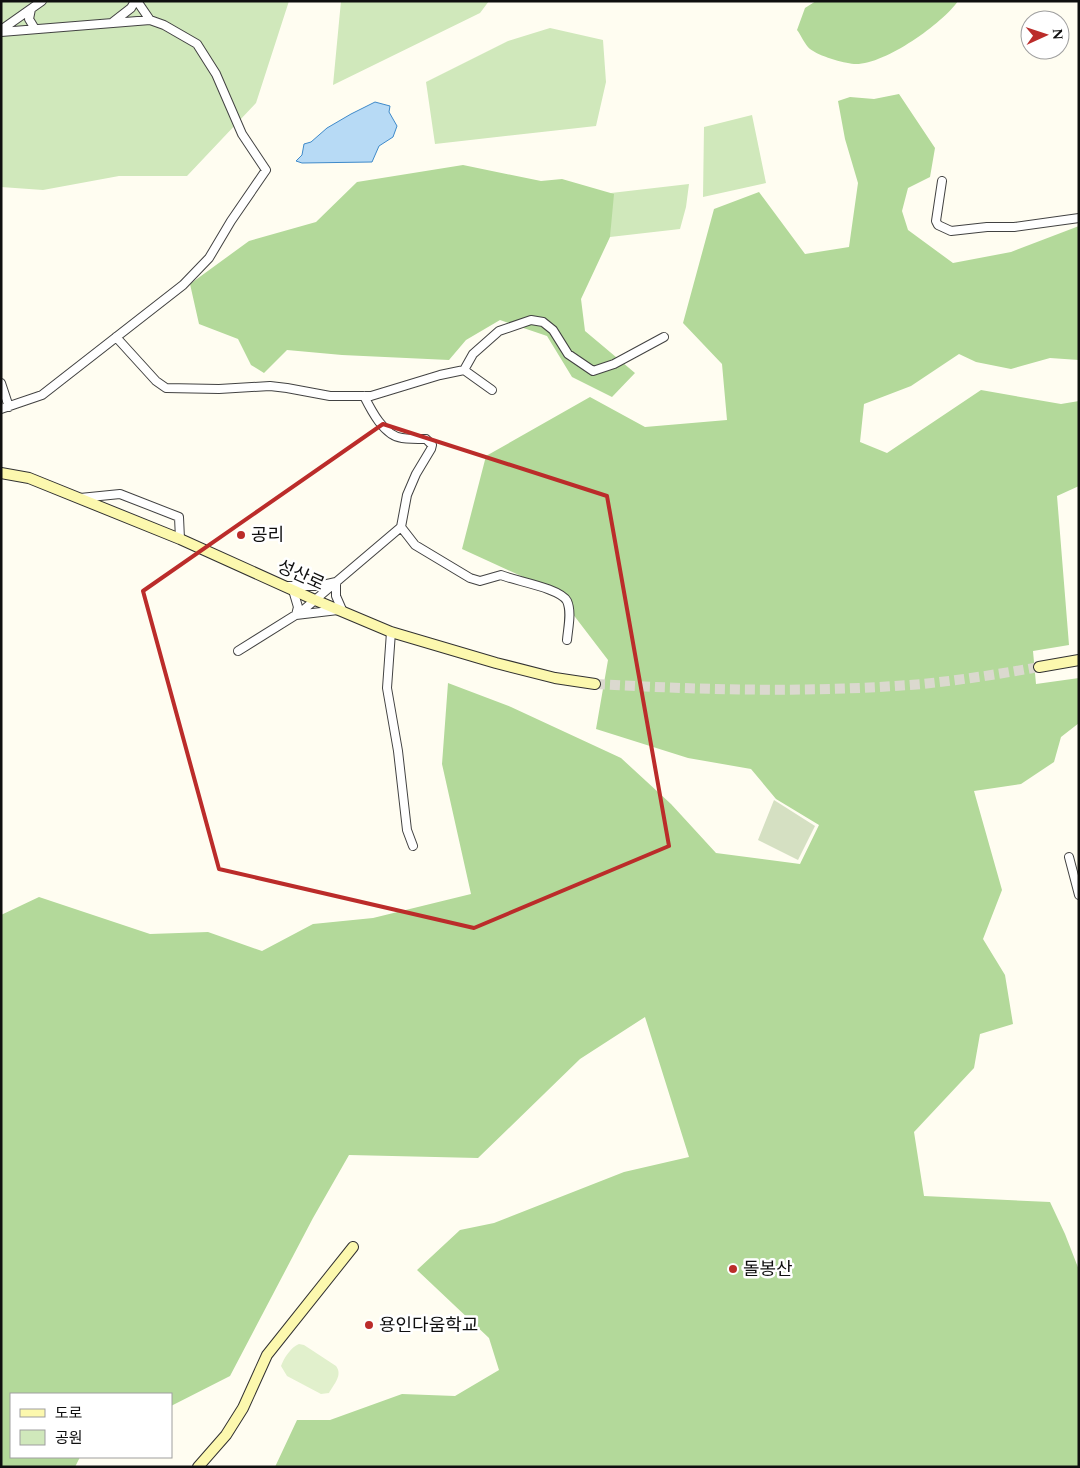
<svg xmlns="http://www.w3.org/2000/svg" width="1080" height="1468" font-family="Spectral,'Noto Sans KR',serif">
	<rect width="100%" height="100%" fill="#fffdf1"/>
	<!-- green -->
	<path fill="#d0e8bb" d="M1,1H289L256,103L187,176H119L43,190L1,187Z
		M341,1H489L480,13L333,85Z
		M550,28L603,40L606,82L596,126L435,144L426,82L508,41Z
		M752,115L766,183L703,197L704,127Z
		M689,184L686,207L680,229L610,237L611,193Z"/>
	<!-- forest -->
	<path fill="#b3d99a" d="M816,1H958C942,24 883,66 854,64C843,63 819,56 810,49C805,45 801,35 797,30L805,8Z
		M899,94L935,148L930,177L908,188L902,211L908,230L953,263L1011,252L1079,226V360L1050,358L1011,369L976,362L959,354L911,386L864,404L860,442L887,453L981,390L1061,404L1079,401V486L1057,496L1069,645L1033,651L1036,684L1079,678V723L1061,737L1054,762L1021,784L974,791L1002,890L983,939L1005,975L1013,1024L980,1034L974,1068L914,1132L924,1196L1050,1202L1065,1234L1079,1270V1467H275L297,1420H330L402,1394L455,1396L499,1370L489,1338L417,1270L460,1230L494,1223L624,1172L689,1157L645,1017L580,1059L478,1158L349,1155L313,1218L230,1376L171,1406V1394H11V1457H80L75,1467H1V915L39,897L150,934L208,932L262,951L313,924L373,918L471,894L442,764L448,683L511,707L621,758L671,804L716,853L800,864L819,825L776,799L751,769L688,758L596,729L608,660L556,592L462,549L486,456L590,397L645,427L727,420L722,364L683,323L714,209L759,192L805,254L849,247L858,183L845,139L838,101L850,97L874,99Z
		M463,165L541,181L562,179L614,194L610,237L581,299L585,331L635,373L612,397L572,377L547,336L500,320L466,340L449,360L342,355L287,350L264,373L251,365L238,339L199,324L190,284L249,241L316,222L357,182Z"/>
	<!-- cemetery -->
	<path fill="#d5e0c2" d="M774,800L815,826L798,860L758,840Z"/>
	<!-- pitch -->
	<path fill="#e1f0cc" d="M299,1344L304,1345L336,1366C343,1375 334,1384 329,1393L321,1394L287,1376L281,1366C284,1358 291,1347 299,1344Z"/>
	<!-- water -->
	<path fill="#b7daf5" stroke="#3f8aca" d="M375,102L390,106L389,112L397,126L393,137L379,146L372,162L302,163L296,161L302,155L304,144L311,142L327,128L351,114Z"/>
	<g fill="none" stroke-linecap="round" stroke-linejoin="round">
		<!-- secondary-tunnel -->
		<path stroke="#dbd9cf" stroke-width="10" stroke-dasharray="10 5" stroke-linecap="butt" d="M595,684C704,690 814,693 922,684C961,680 1000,674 1039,667"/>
		<defs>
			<path id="street" d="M137,1L150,20
				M31,9L29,19L35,29
				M113,22L131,8L135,1
				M1,30L42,1
				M1,32L150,20L164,25L197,44L216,74L242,134L266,170L231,221L209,258L183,285L42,395L1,409
				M942,181L936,221L938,225L951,231L987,227H1014L1079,218
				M116,337L156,381L166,388L219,389L270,386L287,388L330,396H371L440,375L464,370L473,354L499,331L531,320L543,322L553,330L568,354L593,371L614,364L664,337
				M464,370L492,390
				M1,383L9,407
				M80,498L120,494L179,517L180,539
				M401,527L415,545L470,578L480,581L501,575C515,581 560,588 567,601C572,612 568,628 567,640
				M287,586H318L336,582V596L343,612
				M293,590L298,607L296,615L338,610
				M391,632L387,688L398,751L407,830L413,846
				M238,651L302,611L401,527L407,495L416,474L431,449L432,445L426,439C418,439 410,439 402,438C384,436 371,410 364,396
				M1069,857L1079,895"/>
			<path id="secondary" d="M1,473L29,478L180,539L315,600L391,632L496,663L555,678L595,684
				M1039,667L1079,660
				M198,1467L226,1435L243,1408L267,1355L353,1247"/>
		</defs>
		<!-- street casing -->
		<use href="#street" stroke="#424242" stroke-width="10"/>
		<!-- secondary casing -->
		<use href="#secondary" stroke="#313131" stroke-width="12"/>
		<!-- street -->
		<use href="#street" stroke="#fff" stroke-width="8"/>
		<!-- secondary -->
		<use href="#secondary" stroke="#fcf8ae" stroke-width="10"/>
	</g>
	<!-- marked area -->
	<path fill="none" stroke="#bb2c2a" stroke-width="4" stroke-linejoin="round" d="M383,424L607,496L669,846L474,928L219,869L143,591Z"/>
	<!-- markers -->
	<g fill="#bb2c2a" stroke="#fff" stroke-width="2">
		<circle cx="241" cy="535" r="5"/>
		<circle cx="733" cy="1269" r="5"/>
		<circle cx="369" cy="1325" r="5"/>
	</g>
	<g text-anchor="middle" stroke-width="5" stroke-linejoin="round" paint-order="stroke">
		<!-- poi labels -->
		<g font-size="18" fill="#0f0f0f" stroke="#fff" text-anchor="start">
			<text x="251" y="541">공리</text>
			<text x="743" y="1275">돌봉산</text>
			<text x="379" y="1331">용인다움학교</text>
		</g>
		<!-- street labels -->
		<g font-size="18" fill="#0f0f0f" stroke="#fff">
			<text transform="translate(301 575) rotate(24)" y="6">성산로</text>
		</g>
	</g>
	<!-- border -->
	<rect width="1080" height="1468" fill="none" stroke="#0f0f0f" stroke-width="5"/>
	<!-- legend -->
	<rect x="10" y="1393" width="162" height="65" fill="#ffffff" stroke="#9f9f9f"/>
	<rect x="20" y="1409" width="25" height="8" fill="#fcf8ae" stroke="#9f9f9f"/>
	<text x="55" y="1418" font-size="15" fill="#0f0f0f">도로</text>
	<rect x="20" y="1430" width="25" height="15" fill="#d0e8bb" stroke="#9f9f9f"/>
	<text x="55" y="1443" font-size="15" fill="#0f0f0f">공원</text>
	<!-- north arrow -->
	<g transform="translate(1045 35) rotate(87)"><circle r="24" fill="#ffffff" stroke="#9f9f9f"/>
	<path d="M0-4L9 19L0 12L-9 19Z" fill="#bb2c2a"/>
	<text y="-8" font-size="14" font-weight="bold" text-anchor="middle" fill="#0f0f0f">N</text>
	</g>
</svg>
